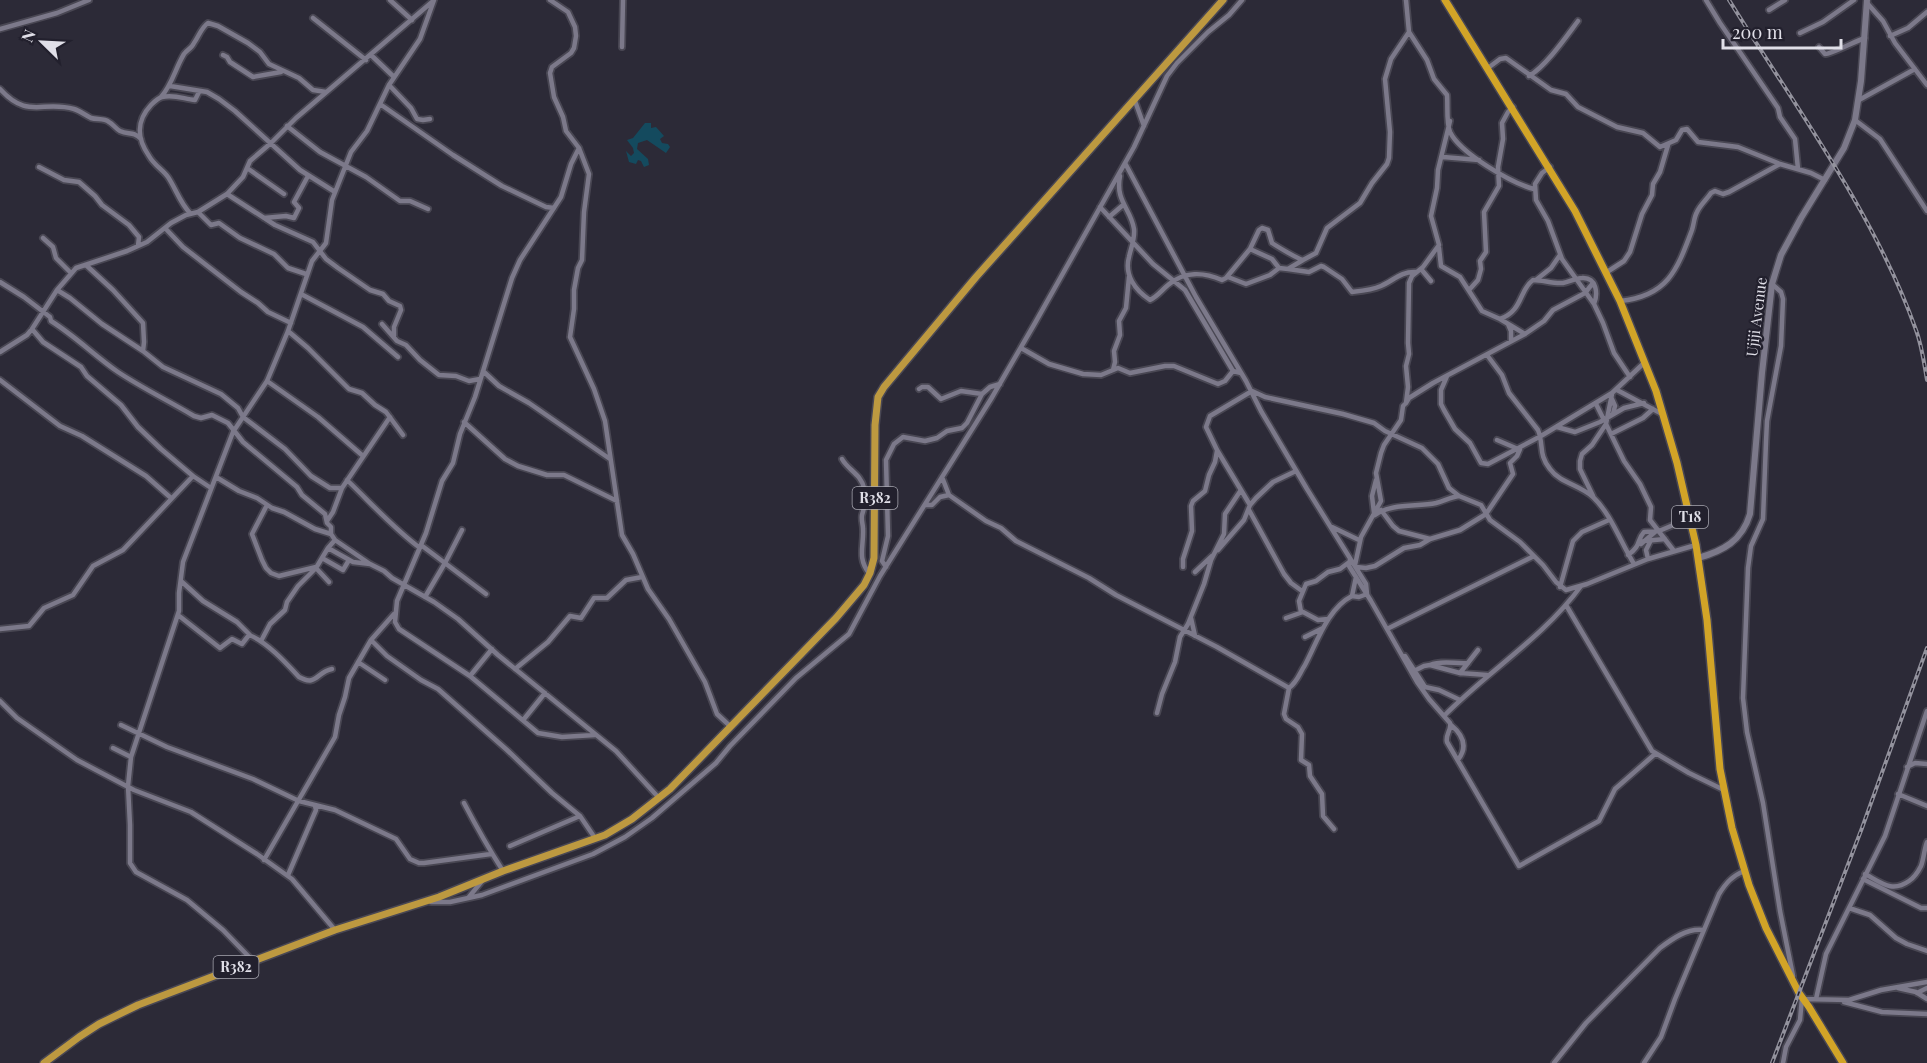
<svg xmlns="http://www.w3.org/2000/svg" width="1927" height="1063" font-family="'Playfair Display',serif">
	<rect width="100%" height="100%" fill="#2c2a37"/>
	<!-- water -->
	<path fill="#144a5e" d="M645,123H651V128L656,127L664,136L660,139L662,143L668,144L670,147L666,153L647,140L638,143L637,149L648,159L649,165L644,167L641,161L638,160L636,164L629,162L626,151L631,156L634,153L633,148L627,140L633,138Z"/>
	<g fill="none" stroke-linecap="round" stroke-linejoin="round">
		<defs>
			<path id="minor" d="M390,0L412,20
				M550,0L568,12L575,27L576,36L574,48L571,53L552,67L550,73L554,97L563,117L566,131L579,148L589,174L584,212L582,260L578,268L574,290V309L570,337L594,389L605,421L622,535L633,554L648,589L669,619L705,682L717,714L731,727
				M1406,0L1409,32L1427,60L1434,79L1447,95C1448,105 1446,123 1450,132C1460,153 1511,183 1534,189
				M1706,0L1720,23L1778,108L1780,117L1795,139L1798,169
				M1867,3L1883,21L1895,43L1927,85
				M1769,10L1785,0
				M313,18L366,60
				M0,29L57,13L89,0
				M1800,33L1823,22L1854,0
				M1890,36L1908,28L1927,12
				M622,47L623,0
				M1819,47L1825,54C1832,54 1855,41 1865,38
				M223,55L227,57L230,62L253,77L281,72
				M371,55L394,77
				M1488,68L1500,59L1506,58L1551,90L1566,94L1578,107L1617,127L1643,133L1660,147L1676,140L1682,130L1687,129L1698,142L1738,147L1780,164L1811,173L1825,180
				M1529,76C1546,66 1566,37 1578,21
				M389,85L411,108L417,119L423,120L430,119
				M170,86L207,92L219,99L235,111L300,170L335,192
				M0,89C28,120 42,100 74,109C80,111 85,115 91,118C97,120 104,118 109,122C113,124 116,129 120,131C129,135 133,131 141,139
				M161,97C172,85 175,69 184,54C187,50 192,48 194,43C199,36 201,28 208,23L218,26L248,43L260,52L269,64L299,78L313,90L326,92
				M1859,100L1915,69
				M1135,101L1144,126
				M380,104L453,155L502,186L546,207L554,208
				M1855,120L1880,139L1927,211
				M287,126L320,152L366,177L400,201H410L428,209
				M579,148L571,164L561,197L520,260L512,278L475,397L460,434L453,463L442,481L426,533L397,601L395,622L399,629L470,676L538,733L562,737L595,735
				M1443,157L1479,160
				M1125,163L1196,297L1246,381L1261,411L1307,489L1366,584L1367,594L1359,597L1352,596
				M39,167L64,180L79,182L95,196L102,205L129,225L139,237L138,246
				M1550,167L1542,173L1535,184L1536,200L1548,221L1562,259L1594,304L1603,323L1614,353L1630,377
				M247,168L284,194
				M1120,176C1115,201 1131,209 1134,229C1135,240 1131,247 1129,257C1124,275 1135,290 1150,300C1157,297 1162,290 1168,285C1184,271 1204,272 1222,280L1226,278L1250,249L1259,230L1262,228L1268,230L1272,243C1278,247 1298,259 1303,260L1316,253L1327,228L1360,203L1372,183L1387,164L1389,158L1390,132L1385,79L1391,59L1409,32
				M227,194L275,225L313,242L326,259L338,268L370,290L383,294L389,301L400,306L401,310L394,327V336
				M1100,207L1153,264L1185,290L1233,371
				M198,212L211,225L219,223L240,238L274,254L288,268L306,274
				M190,213C180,203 176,189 168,177C163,170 154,165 149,156C137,139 136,121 151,105C154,102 158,98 162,97C174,94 184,99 195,100L199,92
				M1109,217L1123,205
				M264,218L286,216L294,218L299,208L294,202L308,176
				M165,228L183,247L241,292L258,303L268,312L291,323
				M43,238L53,247L56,258L71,273
				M1439,248L1441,266L1460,277L1482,311L1500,319L1525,334
				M1250,249L1272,259L1279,268
				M87,266L113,290L143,323L144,342L143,351
				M1288,269L1309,272L1321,266L1324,267L1342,279L1352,292C1361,291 1372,290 1381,286C1393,281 1401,271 1416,272
				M1421,269L1431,281
				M1607,272L1624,261L1630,252L1642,214L1652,195L1653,184L1660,172L1668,145
				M1228,277L1246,284L1270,275L1279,268L1288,269L1303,260
				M1536,280L1551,268L1560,255
				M0,282L24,297L50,317L51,321C75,336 95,356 118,372C142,388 169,401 194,416L201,418L212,415L228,423L243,442L297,487L302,495L325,514L327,523L331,527V534L335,540L370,564L384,571L392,578L434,602L458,619L498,655L616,751L659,798
				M1772,284L1781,292L1783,299L1781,346L1767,421L1766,442L1763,519L1751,546L1748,568L1743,698L1747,732L1763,803L1780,911L1793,976
				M57,290L70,298L102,324L143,351L163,367L221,394L238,408L243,417L285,449L311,476L330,488H342
				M1469,290L1478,280L1481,269L1480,261L1486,252L1484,212L1499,186L1498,167L1503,139L1502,123L1508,112L1513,107
				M301,294L363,327L398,357
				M1620,301C1668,296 1677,270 1692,230C1694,224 1694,217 1697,212C1700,205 1707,199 1711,193L1715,191L1723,194L1729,192L1780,164
				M1500,319C1523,311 1519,290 1533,280C1543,280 1553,284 1563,283C1569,282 1576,278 1582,278C1597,277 1598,294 1594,304
				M382,324L397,341L406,345L420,360L439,375L456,376L469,381L480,379
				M1508,324L1511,331V341
				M32,329L43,342L81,367L87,376L121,405L138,427L161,449L193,476L211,488
				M288,331L308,348L349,389L362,393L375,405L386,412L403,435
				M1021,348L1049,364L1083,374L1101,375L1118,368L1130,373L1165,366H1174L1218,384L1225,381L1233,371L1241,373
				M0,352L27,335L32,329L57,290L76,268L127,251L147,242L171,223L186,215L198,212L227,194L243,177L250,161L271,143L296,118L432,2
				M1487,355L1502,375L1509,393L1538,430C1544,445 1538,454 1550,469C1560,483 1580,485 1593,497C1611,514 1621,543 1634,564
				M1113,370L1115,362L1114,351L1120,335L1119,321L1126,308L1129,277
				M483,371L499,386L529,403L610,459
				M1447,376L1441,390V404L1444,410L1455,429L1470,443L1481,463L1488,464L1541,436L1612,393L1644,363
				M0,380L60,426L82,436L146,476L171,498
				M267,381L318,417L363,456
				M919,389L922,387H928L941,399L961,391L982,394
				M1617,390L1662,414
				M1612,394L1606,424L1624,461L1640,484L1651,507L1650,520L1674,551
				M1611,397L1615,406L1613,414
				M1406,403L1409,398L1433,383L1525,334L1544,321L1553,310L1585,293L1593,283
				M1596,404L1604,420
				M464,422L505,459L518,466L547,475H564L617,501
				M1557,427L1575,432L1600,422L1624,408L1644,403
				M1611,434L1643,418L1653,409
				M1497,440L1518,449
				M842,459C848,470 861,474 864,488C866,497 865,506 862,515C861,520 863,524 863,529C864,546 857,558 869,573
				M216,477L239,491L257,498L272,508L284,512L315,529L331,534
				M942,477L949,495L986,521L1001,528L1016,541L1089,578L1116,595L1217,647L1289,688
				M347,480C371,503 393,528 420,548
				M1593,496L1580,469V461L1582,454L1592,445L1606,424
				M267,505L252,534L262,560L266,568L271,573L279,576L316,567
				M926,505H932L940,497L949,495
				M1250,505L1217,450L1206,427L1210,416L1252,391L1265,397L1343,414L1374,423L1385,431L1422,448L1438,464L1449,488L1459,496L1481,505L1490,520L1520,542L1543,565L1556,582L1566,590L1587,584L1648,559L1696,545
				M1249,510L1284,574L1291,583L1302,591
				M1381,510L1393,526L1399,531L1430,539
				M1374,513L1372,496L1376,480
				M1375,515C1391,503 1417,507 1436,503C1444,501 1451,497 1459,496
				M327,521L333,512L342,488L390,417
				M1332,527L1359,540
				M1644,541L1665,539
				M1641,544L1655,532
				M421,545L486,594
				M328,548L353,562L370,564
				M1218,550L1244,520L1250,505L1256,498L1273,482L1296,471
				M1628,555C1642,545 1636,541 1644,532L1659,531L1690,518
				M322,558L343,570L349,560
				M1350,559L1349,566L1371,601L1417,682L1429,699L1450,723C1452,729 1445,735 1447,742L1519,866L1599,821L1615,789L1655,754
				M1648,559L1646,550L1651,540
				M1355,565L1361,537L1381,501L1376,473L1381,453L1384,445L1401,420L1403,406L1406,403L1408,387L1406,366L1409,354L1408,343L1409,283L1412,276L1423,267L1439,245L1431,216L1437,188L1438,170L1450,121
				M886,567L882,561L888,536L886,460L894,444L903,437L925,441L937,438L947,431L962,428L967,423L982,394L990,387L1000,384
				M1183,567V559L1192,531L1191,506L1193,501L1205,491L1209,475L1215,462L1217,451
				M1356,567L1366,568L1375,566L1404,548L1420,545L1430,539L1460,530L1486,514L1513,474L1510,463L1517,456L1520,449
				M316,568L329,582
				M1195,572L1212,556
				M181,581L203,601L237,622L250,635
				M1560,587L1573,541L1582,532L1609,520
				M425,597L445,563L462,530
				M1566,605L1652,751L1689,773L1724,790
				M1301,612L1299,601L1306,584L1316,581L1328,572L1340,569L1348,563
				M178,615L220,648L232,639L242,644L249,635C266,641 287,664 299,677C317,687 316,672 332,669
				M1191,618L1195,636
				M1286,618L1303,612L1318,620L1328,619
				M0,629L29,626L44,608L73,595L93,566L123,550L193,476
				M1387,629L1534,556
				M1305,637L1323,628
				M371,640L387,656L421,680L438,689L507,750L552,793L580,816L595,838
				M261,641L270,624L285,610L287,602L298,586L316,568L328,548L335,540
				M1405,656L1425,687L1439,690L1460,700
				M358,662L385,680
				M1430,665C1441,660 1455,664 1468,663
				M515,669L548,642L570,616L581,618L594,598H607L626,580L642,577
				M1414,671L1424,666L1430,665L1460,673L1487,675
				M1460,673L1478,650
				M470,676L492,649
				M0,701L17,718L77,760L134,790L191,812L257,854L292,879L335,930
				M1157,713L1162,694L1175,662L1180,637L1188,624L1204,584L1211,560L1224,534L1225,514L1241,490
				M1444,716C1488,671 1543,638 1581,586
				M524,719L545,693
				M121,725L167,747L253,779L299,801L335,810L396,839L410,859L419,863H424L491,854
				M1451,725C1463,735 1468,747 1458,760
				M113,748L131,757
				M1907,767L1915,763L1927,764
				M1898,794L1927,806
				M464,803C476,826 489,849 503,871
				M1334,829L1323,816L1322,794L1310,776L1309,765L1301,760L1302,734L1298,727L1286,719L1284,714L1289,688C1298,681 1299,674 1305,665C1317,642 1328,608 1352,596L1356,577
				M510,846L580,816
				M264,860L335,737L339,715L345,697L349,678L371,640L394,614
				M1865,874C1882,883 1892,893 1909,881C1915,877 1918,872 1921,866C1924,858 1924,850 1927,842
				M288,875L316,810L315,806
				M1863,879L1921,908H1927
				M469,897L482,881
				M431,902H450L482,895L593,854L625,837L652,818L716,763L730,746L796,678L849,634L880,576L991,399L1035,323L1134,147L1167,76L1177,63L1208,32L1229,15L1242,0
				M1849,908L1870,915L1896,938L1907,944L1927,951
				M253,961L223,930L187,900L136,872L130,863V825L128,786L131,757L179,611V593L183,562L233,432L267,381L288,331L312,261L326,243L332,200L351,152L367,131L389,85L420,39L434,0
				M1898,988L1916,992L1927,999
				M1917,993L1927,988
				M1803,999L1849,1000L1881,990L1927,982
				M1816,999L1826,954L1885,836L1927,711
				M1844,1002L1882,1012L1927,1014
				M1554,1063L1586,1023L1660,948C1672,939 1687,928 1703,930
				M1644,1063L1661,1037L1675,999L1719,894C1726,883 1732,876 1744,871
				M1783,1063L1786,1047L1800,1020L1802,998"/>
			<path id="secondary" d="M1698,558C1723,551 1742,541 1750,514L1762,373L1772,284L1781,255L1801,218L1844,148L1855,120L1861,81L1867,0"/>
			<path id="primary" d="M44,1063L79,1037L99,1024L138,1005L335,930L439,897L503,871L605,835L632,819L670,789L836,618L864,585L870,573L874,558L875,425L878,397L884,387L976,277L1223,0"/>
			<path id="trunk" d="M1445,0L1575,211L1620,301L1656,391L1677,463L1696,545L1707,620L1720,769L1732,828L1749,885L1766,928L1799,993L1809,1007L1843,1063"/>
		</defs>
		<!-- minor casing -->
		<use href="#minor" stroke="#494753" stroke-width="8"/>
		<!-- secondary casing -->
		<use href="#secondary" stroke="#494753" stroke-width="9"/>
		<!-- primary casing -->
		<use href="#primary" stroke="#494753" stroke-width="10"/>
		<!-- trunk casing -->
		<use href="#trunk" stroke="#494753" stroke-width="10"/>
		<!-- minor -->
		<use href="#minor" stroke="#7c798a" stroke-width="4.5"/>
		<!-- secondary -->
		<use href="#secondary" stroke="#7c798a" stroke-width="6"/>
		<!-- primary -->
		<use href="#primary" stroke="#bd9940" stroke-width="7"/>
		<!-- trunk -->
		<use href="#trunk" stroke="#d2a427" stroke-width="7"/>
		<defs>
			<path id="rail" d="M1729,0C1794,105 1875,214 1916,330C1922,346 1924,363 1927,380
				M1772,1063L1862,828L1927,648"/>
		</defs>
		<!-- rail casing -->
		<use href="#rail" stroke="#93929d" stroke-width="4"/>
		<!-- rail -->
		<use href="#rail" stroke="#22202d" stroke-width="1.5" stroke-dasharray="4.5" stroke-linecap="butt"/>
	</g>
	<g text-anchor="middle" stroke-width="4.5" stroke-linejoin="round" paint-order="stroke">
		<!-- shield labels -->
		<g fill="#22202d" stroke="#a7a6b0" stroke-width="1.5">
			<rect x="852.5" y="487" width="45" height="22" rx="4.5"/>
			<rect x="1672" y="506" width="36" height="22" rx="4.5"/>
			<rect x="213.5" y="956" width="45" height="22" rx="4.5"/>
		</g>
		<g font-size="14" font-weight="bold" fill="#e0dfe8">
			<text x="875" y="503">R382</text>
			<text x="1690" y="522">T18</text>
			<text x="236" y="972">R382</text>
		</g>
		<!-- street labels -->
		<g font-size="15" fill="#e0dfe8" stroke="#22202d">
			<text transform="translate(1757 317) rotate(-83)" y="5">Ujiji Avenue</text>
		</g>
	</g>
	<!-- north arrow -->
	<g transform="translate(42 42) rotate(294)" stroke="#22202d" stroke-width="4.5" paint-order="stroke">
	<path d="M0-4.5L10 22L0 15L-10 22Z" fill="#e0dfe8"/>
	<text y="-9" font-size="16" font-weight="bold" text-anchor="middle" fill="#e0dfe8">N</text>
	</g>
	<!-- scale -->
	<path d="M1723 39v9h118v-9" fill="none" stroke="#e0dfe8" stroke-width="3"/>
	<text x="1732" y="39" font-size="18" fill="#e0dfe8" stroke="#22202d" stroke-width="4.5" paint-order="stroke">200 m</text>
</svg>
